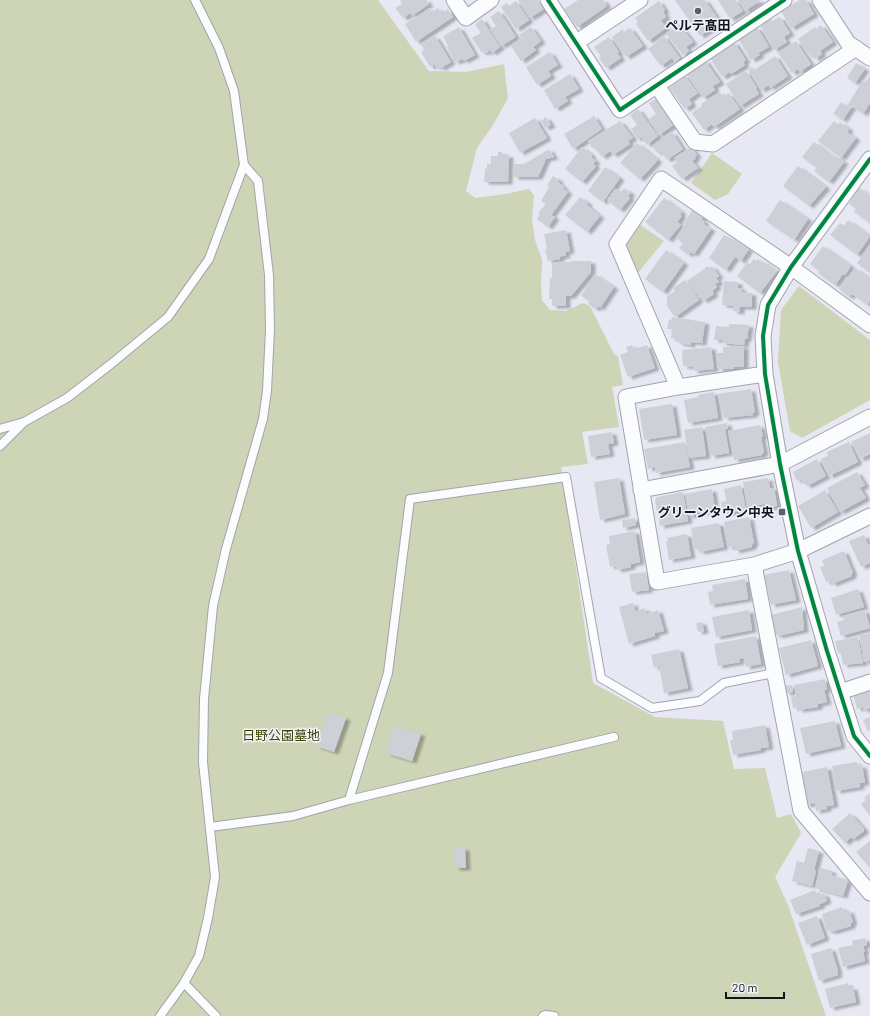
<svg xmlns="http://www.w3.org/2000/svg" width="870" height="1016" font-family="Barlow,'Noto Sans JP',sans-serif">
	<defs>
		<filter id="shadow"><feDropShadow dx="4.5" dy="2.5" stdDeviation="1" flood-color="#0004"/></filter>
	</defs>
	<rect width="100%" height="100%" fill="#e7e8f3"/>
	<!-- green -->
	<path fill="#ced4b6" d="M0,0H378L429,71L466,72L504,64L508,98L493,125L477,148L466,191L475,198L506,194L529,189L534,195L532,220L535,240L542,260L541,284L542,300L550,310L566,311L583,303L590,306L614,354L618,356L623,385L612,387L619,427L582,432L588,464L561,467L593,683L655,717L723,721L734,769L765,768L777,818L791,814L801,833L775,877L788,905L826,1016H0Z
		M712,153L742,174L728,194L715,200L691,183Z
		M639,224L664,241L637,274L624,246Z
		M799,286L870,340V400L802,438L790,431L778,362L781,310Z"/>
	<!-- building -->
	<path fill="#ced0d8" filter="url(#shadow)" d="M401,0H426L429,4L412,16L411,13L403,18L395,8L402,4L400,1Z
		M518,0H538L544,9L530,18Z
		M578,0H603L607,6L577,27L564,9Z
		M675,0H705L720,22L700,36Z
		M718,0H736L743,11L730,19Z
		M738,0H759L760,1L745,11Z
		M800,0H806L814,14L791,28L781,11Z
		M516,1L529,20L516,29L501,7L507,3L509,6Z
		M659,1L665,10L663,11L666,17L661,20L666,28L648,41L636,24L638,22L635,18Z
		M430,8L432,12L438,8L442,14L448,9L453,17L416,42L405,24Z
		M499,11L516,37L501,46L490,29L496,26L490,17Z
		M780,17L790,33L784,37L787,42L774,50L760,25L771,19L772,21Z
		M482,19L500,47L492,53L490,50L486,53L485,51L482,53L472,38L481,33L475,24Z
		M679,24L693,42L686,47L689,51L683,55L666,34Z
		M821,25L833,42L820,51L822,54L815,59L811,53L809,55L798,39L815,27L816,29Z
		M459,27L475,55L464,61L463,59L455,62L447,47L448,46L443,36Z
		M531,27L541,41L533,47L536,50L521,61L511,46L521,38L519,35Z
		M757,27L769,47L758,53L760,55L751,60L738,38Z
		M630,28L643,46L626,57L612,37L623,29L624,32Z
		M435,36L451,62L441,68L438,66L436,67L434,64L430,67L421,52L424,50L421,44Z
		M664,36L680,58L675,62L672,58L661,66L648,49Z
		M609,37L619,52L617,53L621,58L606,68L599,58L601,56L594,47Z
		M796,41L811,64L800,72L798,69L792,73L778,53Z
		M734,42L746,60L743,62L745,65L731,74L730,72L722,77L710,58Z
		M550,52L558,65L548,71L551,76L537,85L526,67Z
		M775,56L788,76L770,88L769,85L761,90L748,70L753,67L754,70Z
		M705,60L720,82L713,86L715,90L703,98L686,73Z
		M856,63L865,69L855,83L847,78Z
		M746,71L757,88L756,89L759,94L740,106L726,84Z
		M570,74L579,89L565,97L568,101L555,109L544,90Z
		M684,74L698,93L689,99L692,104L685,109L669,88L682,79L680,77Z
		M870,76V103L863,114L852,106L843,120L833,114L841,102L847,106L863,80L865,82Z
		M720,92L723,97L729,93L740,109L714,127L712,124L704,130L692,113L702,106L701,104Z
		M658,97L676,123L659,135L649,119L656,114L649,103Z
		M638,109L658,136L647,145L641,137L637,139L631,129L637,125L630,115Z
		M594,116L602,129L573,149L564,134Z
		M546,117L551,125L545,128L541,121Z
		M535,118L547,138L520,153L509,133Z
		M620,121L633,138L628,141L630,144L613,155L610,151L602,157L594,147L592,148L588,141Z
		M834,121L838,125L840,122L849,129L847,132L856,138L841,158L818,141Z
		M672,132L683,149L667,160L660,151L657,153L652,146Z
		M814,142L834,158L836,156L844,162L829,182L814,171L817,168L802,157Z
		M637,143L658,160L640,179L620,163Z
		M582,147L592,155L591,157L596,161L593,164L596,166L582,182L565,169Z
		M691,147L697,155L694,157L696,158L692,161L698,168L682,179L672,166L677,162L674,158Z
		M549,149L554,157L546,159L538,177H514V164H524Z
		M498,152H502V155H509L508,182H484L485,168L487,169V164H491V156H498Z
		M798,166L826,187L809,206L783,186Z
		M605,167L620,178L603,202L588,191Z
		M553,176L559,180L558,182L564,187L563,188L568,192L551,215L555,217L548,227L537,219L540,214L538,213L546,204L541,201L549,187L547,185Z
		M624,188L631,193L628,196L630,198L620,210L607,200L615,189L617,190L618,189L621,192Z
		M859,188L870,196V223L854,212L856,209L849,204Z
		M580,197L588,203L587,205L600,216L587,232L565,215Z
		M664,198L682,212L680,215L682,216L677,222L681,225L668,240L645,222Z
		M780,200L808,219L794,240L766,221Z
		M693,209L703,217L700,221L703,220L705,222L703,224L711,229L694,254L690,252L689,255L679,248L683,243L676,238L685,224L684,223Z
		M848,220L870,236L857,255L830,235L840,223L844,226Z
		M566,230L570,251L565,252L566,255L560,257V259L548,261L545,249H547L544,234Z
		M724,235L749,249L741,261L735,257L726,270L709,258Z
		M870,245V273L857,263Z
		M823,246L851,266L845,275L843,274L835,285L818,273L819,271L810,264Z
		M666,250L684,263L663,292L645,279Z
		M754,259L756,261L758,259L761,262L762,261L777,271L760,293L737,276L747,262L750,264Z
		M571,261H591V272L571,296H566V306H552V299H549L550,278H552V262H570Z
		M708,266L709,268L712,266L719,276L716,278L719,282L715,284L717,287L712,291L714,294L703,301L701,297L699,298L687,281Z
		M855,268L870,279V301L867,305L852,294L849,297L839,289Z
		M595,274L614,287L600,308L598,306L596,309L588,304L590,301L581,296Z
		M685,280L699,300L675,317L667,306V296L675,291L673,288Z
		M724,281L738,282V288H742V292L752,293V307H740V312L733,311V306L722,305Z
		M672,317L705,322L702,343L691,342V345L679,343V341H676V339L671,338L672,329H667L669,320H671Z
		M729,324L749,325L747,339H745L744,345L722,343V340H714L716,326L729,327Z
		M632,345L634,349L647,345L655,368L628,377L620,355L628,352L626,347Z
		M744,346V367H734V369H718L717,353H723V347Z
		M711,347L714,369L694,371L693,367L683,366L682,350Z
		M751,389L755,413H753V415L724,418L722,408H721L718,394Z
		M714,392L718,418L688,423L684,400L698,397V395Z
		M672,404L677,435L644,440L639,409Z
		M727,423L728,429H725L729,453L711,456L705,427Z
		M760,425L763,436L761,437L764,453L762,454V455L734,460L728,431Z
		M702,427L706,456L689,458L684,430Z
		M612,432L614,443L608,444L610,454L591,457L588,436Z
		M870,433V454L860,459L851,442Z
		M685,442L690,467L656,473L655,467L648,469L644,449Z
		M849,442L858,462L829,476L821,459L828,456L827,452Z
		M817,459L826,476L807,486L805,483H803L801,479L797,481L793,472Z
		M857,472L865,485L860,488L866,498L840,512L827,488Z
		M619,478L625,514L600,520L594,482Z
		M768,478L770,488H774L777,506L766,508L765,504L747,507L743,482Z
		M741,485L746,510L723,514L721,502L726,501L724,489Z
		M712,489L715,510L697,513V514L689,516L685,494Z
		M825,490L838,512L811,528L798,506Z
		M683,492L688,521L660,526L655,500L657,497Z
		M749,517L754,543L752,545V547L735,551L734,546L728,547L724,522Z
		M635,518L636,525L623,528L622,520Z
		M719,523L724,547L700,552L699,549L695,550L691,528Z
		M635,531L640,562L631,564V567L617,570L616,566L610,567L606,545L610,544L609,536Z
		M687,534L691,556L669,560L666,542L668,541L667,538Z
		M864,535L868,545L870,544V563L861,567L849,541Z
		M844,551L853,573L851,574L852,576L832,584L831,581L826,582L820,567L824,566L822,560Z
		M789,570L796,600L771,605L764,575Z
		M646,572L649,590L632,592L629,574Z
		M745,579L748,599L710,605L708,592L713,591L712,585Z
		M858,589L864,607L836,615L831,598Z
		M633,603L635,611L645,608L646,614L658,610L664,631L655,633V636L629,644L619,607Z
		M802,607L804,630L778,636V634L775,635L771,615Z
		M749,610L752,630L716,637L712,617Z
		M865,610L870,628L841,636L837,622L844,620L843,616Z
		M702,622L704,631L698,632L696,623Z
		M870,633V660L864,662L859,635Z
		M756,636L761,664L746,667L744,658L739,659L740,662L718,666L714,644Z
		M858,637L863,663L843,665L841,653H838L835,641Z
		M811,640L818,666L786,675L779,648Z
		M679,649L688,688L664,693L659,666L654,668L651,655Z
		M825,679L827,690H824L827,702L818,704V707L799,710L798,707L793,708L791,697L796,696L794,685Z
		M792,685L793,692L786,693L784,686Z
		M870,690V708L863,710V707L857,709L853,694Z
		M328,712L346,718L334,752L316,746Z
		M870,717V730L868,731L863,720Z
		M835,721L841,746L806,754L800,728Z
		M765,725L769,747L761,748V750L733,755L730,740H733L732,731Z
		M395,726L421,734L412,761L386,753Z
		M857,762L858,766L862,765L865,783H860V787L836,791L832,766Z
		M827,767L834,805L827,806V809L816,811L815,803L806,805L798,773Z
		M870,793V816L861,804L866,800L864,798Z
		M850,813L864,829V831L853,839L851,837L845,843L832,829Z
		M870,841V868L856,852Z
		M454,848H465L466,868H455Z
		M808,848L819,851L814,870L816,871L812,886L792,881L797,861L804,863Z
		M820,868L832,871L831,875L848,880L843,896L815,888Z
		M815,890L816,894L820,892L821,895L824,893L827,901L820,904V906L796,914L790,900Z
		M842,907L844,912L849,910L853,922L851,923V926L831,932V930L827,931L822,914Z
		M817,916L825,938L807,945L798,923Z
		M865,938L867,945L863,946L865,952H863L865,961L843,967L838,948L853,945L852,941Z
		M831,948L838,971L837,972L838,975L819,981L811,954Z
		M848,983L849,988L853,987L856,1002L830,1008L825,989Z"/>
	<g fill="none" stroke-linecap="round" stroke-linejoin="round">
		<defs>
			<path id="service" d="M0,429L24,422L67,398L111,364L168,317L209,259L244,165
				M0,446L23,423
				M349,800L388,673L410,499L566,477L601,678L652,708L700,701L724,683L774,673
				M210,827L293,816L349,800L614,737
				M184,983L216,1016
				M160,1016L184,983L199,956L208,918L215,877L203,762L204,699L213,606L226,549L263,419L267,391L270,330L269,275L258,181L244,165L234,91L219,48L195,0
				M543,1016L545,1015L554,1016"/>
			<path id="minor" d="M454,0L466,18L491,0
				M548,0L620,110L784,0
				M820,0L848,43L870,58
				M577,42L640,0
				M657,86L695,142L713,144L856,48
				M870,159L791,267L768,305L763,336L765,374L780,464L798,551L827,651L854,736L870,756
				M765,374L678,387L626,397L657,582L754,565L798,551L870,516
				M678,387L617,244L661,179L791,267L870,325
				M641,490L780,464L870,417
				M754,565L801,811L870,893
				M840,692L870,682"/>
		</defs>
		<!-- service casing -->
		<use href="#service" stroke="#a3a4ac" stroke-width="10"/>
		<!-- minor casing -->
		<use href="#minor" stroke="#a3a4ac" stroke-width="17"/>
		<!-- service -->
		<use href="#service" stroke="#fbfcfd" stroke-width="8"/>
		<!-- minor -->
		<use href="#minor" stroke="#fbfcfd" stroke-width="15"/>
		<defs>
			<path id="cycleway" d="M548,0L620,110L784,0
				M870,159L791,267L768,305L763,336L765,374L780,464L798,551L827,651L854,736L870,756"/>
		</defs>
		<!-- cycleway casing -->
		<use href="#cycleway" stroke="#f1f2fe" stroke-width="6"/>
		<!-- cycleway -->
		<use href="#cycleway" stroke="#00873e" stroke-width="4"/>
	</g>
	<!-- markers -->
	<g fill="#5e5f67" stroke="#f1f2fe" stroke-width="1.5">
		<circle cx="698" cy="11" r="4"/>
		<rect x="778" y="508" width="8" height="8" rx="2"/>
	</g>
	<g text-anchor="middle" stroke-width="3" stroke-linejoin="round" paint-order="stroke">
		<!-- poi labels -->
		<g font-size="13" font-weight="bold" fill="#14151b" stroke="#f1f2fe">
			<text x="698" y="30">ペルテ髙田</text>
			<text x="774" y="517" text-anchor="end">グリーンタウン中央</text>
		</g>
		<!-- park labels -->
		<g font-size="13" fill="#3b4200" stroke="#f1f2fe">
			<text x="281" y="740">日野公園墓地</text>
		</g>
	</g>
	<!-- scale -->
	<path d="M726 992v6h58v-6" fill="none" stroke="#14151b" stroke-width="2"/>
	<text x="732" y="992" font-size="12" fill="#14151b" stroke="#f1f2fe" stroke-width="3" paint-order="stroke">20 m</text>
</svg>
